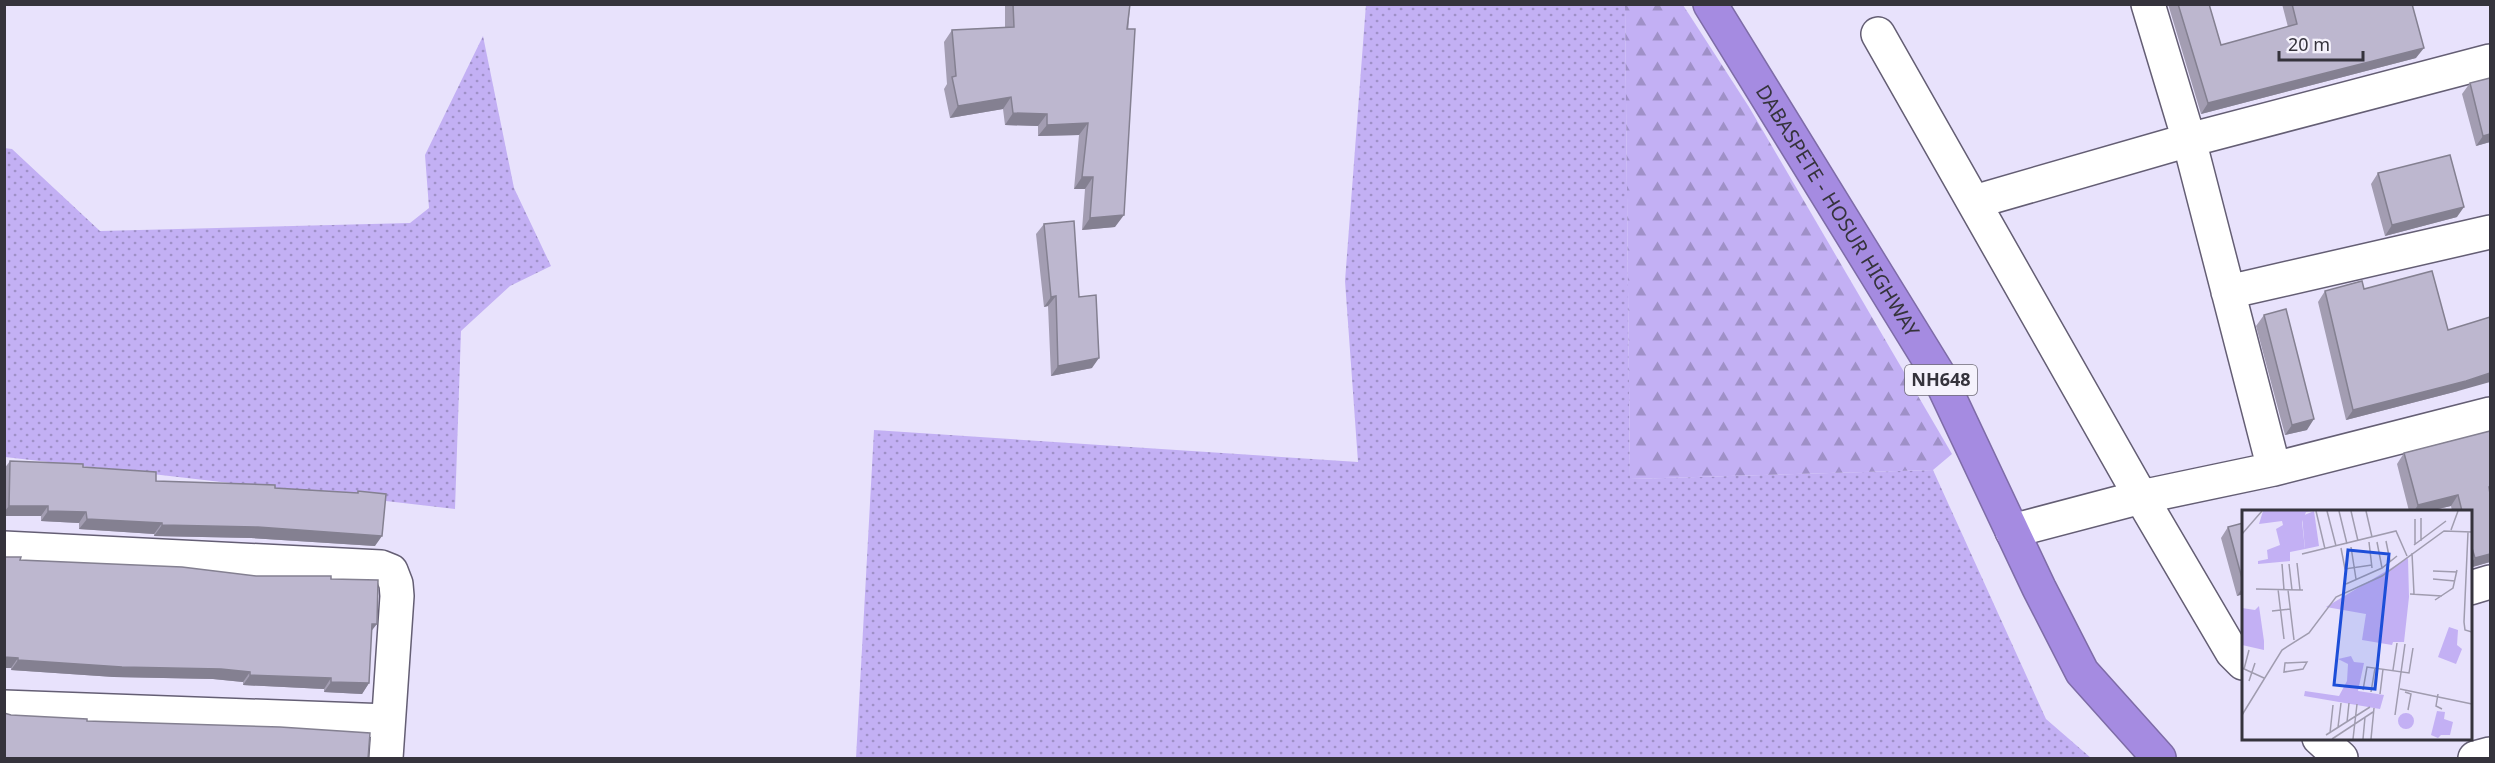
<svg xmlns="http://www.w3.org/2000/svg" width="2495" height="763" font-family="'Noto Sans',sans-serif">
	<defs>
		<pattern id="grass-dots" width="8" height="8" patternUnits="userSpaceOnUse" patternTransform="scale(1.5)"><rect width="8" height="8" fill="#c3b0f4"/><path d="M2 2h.1M6 6h.1" fill="none" stroke="#9f90c7" stroke-width="1.8" stroke-linecap="round"/></pattern>
		<pattern id="forest-firs" width="22" height="20" patternUnits="userSpaceOnUse" patternTransform="scale(1.5)"><rect width="22" height="20" fill="#c3b0f4"/><path d="M5 1l3.5 6h-7zM16 11l3.5 6h-7z" fill="#9f90c7"/></pattern>
	</defs>
	<rect width="100%" height="100%" fill="#e8e2fc"/>
	<!-- grass -->
	<path fill="url(#grass-dots)" d="M1366,4L1625,5L1630,479L1933,470L2046,719L2091,758H856L874,430L1358,462L1345,281Z
		M483,36L514,188L551,266L510,286L461,331L455,509L5,457L4,148L12,149L100,231L410,223L429,208L425,155Z"/>
	<!-- forest -->
	<path fill="url(#forest-firs)" d="M1625,5H1683L1749,107L1952,454L1933,470L1630,479Z"/>
	<g fill="none" stroke-linecap="round" stroke-linejoin="round">
		<defs>
			<path id="street" d="M2148,4L2189,140L2274,469
				M1878,34L2141,497L2232,652L2243,663
				M1974,202L2189,140L2490,61
				M2228,292L2490,232
				M2012,531L2141,497L2274,469L2490,414
				M4,548L381,567L391,571L396,584L397,596L386,758
				M2470,588L2490,582
				M4,707L388,721
				M2319,738L2341,758
				M2475,758L2490,754"/>
			<g id="highway">
				<path id="s1" d="M1710,4L1938,374L2039,588L2082,672L2159,758"/>
			</g>
		</defs>
		<!-- street casing -->
		<use href="#street" stroke="#645e74" stroke-width="36"/>
		<!-- highway casing -->
		<use href="#highway" stroke="#7e6ca7" stroke-width="36"/>
		<!-- street -->
		<use href="#street" stroke="#fff" stroke-width="33"/>
		<!-- highway -->
		<use href="#highway" stroke="#a58be1" stroke-width="33"/>
	</g>
	<!-- wall -->
	<path fill="#a39db2" d="M1005,4H1130L1115,227L1082,230L1085,189H1074L1079,135L1038,136V126L1005,125L1003,109L950,118L944,89L947,84L944,42L952,30L1005,27Z
		M2168,4H2209L2221,45L2288,27L2282,4H2412L2416,58L2201,114Z
		M2490,78V142L2476,146L2462,94L2470,83Z
		M2378,173L2457,217L2385,236L2371,184Z
		M1044,224L1079,297L1092,368L1051,376L1048,306L1044,307L1036,234Z
		M2364,289L2458,391L2346,420L2318,302L2325,291Z
		M2264,315L2307,430L2285,435L2256,326Z
		M2490,431V562L2469,568V511H2452L2451,506L2429,511H2409L2397,464L2404,453Z
		M10,461L83,467L156,481L357,493L358,491L375,546L251,538L154,536V534L79,529V523L41,521V516H4V469Z
		M2243,523V594L2237,596L2221,538L2228,527Z
		M4,557L20,560L256,576L331,579L371,631L369,683L362,694L324,692V689L243,685V682L213,679L114,677L11,670V668H4Z"/>
	<!-- shaded-wall -->
	<path fill="#848091" d="M2424,48L2416,58L2201,114L2208,103Z
		M1011,97L1003,109L950,118L958,106Z
		M1013,113L1047,114L1038,126L1005,125Z
		M1088,123L1079,135L1038,136L1047,125Z
		M2490,134V142L2476,146L2483,136Z
		M1082,177H1093L1085,189H1074Z
		M2464,207L2457,217L2385,236L2392,225Z
		M1124,215L1115,227L1082,230L1090,218Z
		M1056,296L1048,306L1044,307L1051,297Z
		M1099,358L1092,368L1051,376L1058,366Z
		M2490,373V382L2458,391L2346,420L2353,410Z
		M2314,419L2307,430L2285,435L2292,425Z
		M2458,495L2451,506L2429,511H2414L2418,505Z
		M9,506H48L41,516H4V512Z
		M48,511L86,512L79,523L41,521Z
		M87,519L162,523L154,534L79,529Z
		M162,525L258,527L382,536L375,546L251,538L154,536Z
		M2490,554V562L2469,568V566L2475,558Z
		M2243,587V594L2237,596Z
		M372,624H377L369,634Z
		M4,657L18,658L11,668H4Z
		M18,660L221,669L250,672L243,682L213,679L114,677L11,670Z
		M250,675L331,678L324,689L243,685Z
		M331,682L369,683L362,694L324,692Z"/>
	<!-- building -->
	<path fill="#bdb7cf" stroke="#848091" stroke-width="1.5" d="M1013,4H1130L1127,29H1135L1124,215L1090,218L1093,177H1082L1088,123L1047,125V114L1013,113L1011,97L958,106L952,77L956,76L952,30L1014,27Z
		M2178,4H2209L2221,45L2297,24L2292,4H2412L2424,48L2208,103Z
		M2490,78V134L2483,136L2470,83Z
		M2450,155L2464,207L2392,225L2378,173Z
		M1074,221L1079,297L1096,295L1099,358L1058,366L1056,296L1051,297L1044,224Z
		M2432,271L2448,330L2490,317V373L2466,381L2353,410L2325,291L2362,281L2364,289Z
		M2286,309L2314,419L2292,425L2264,315Z
		M2490,431V487H2489L2490,494V554L2475,558L2469,538V511H2462L2458,495L2418,505L2404,453Z
		M10,461L83,464V467L156,472V481L275,485V488L358,493V491L386,494L382,536L258,527L162,525V523L87,519L86,512L48,511V506H9Z
		M2243,523V582L2228,527Z
		M4,557H21L20,560L182,567L256,576H331V579L378,580L377,624H372L369,683L331,682V678L250,675V672L221,669L122,667L18,660V658L4,657Z
		M4,713L11,715L87,719V721L280,727L370,733L368,759H4Z"/>
	<g text-anchor="middle" stroke-width="4.5" stroke-linejoin="round" paint-order="stroke">
		<!-- shield labels -->
		<rect fill="#f5f2fc" stroke="#6f6c76" stroke-width="1.5" x="1905" y="365" width="72" height="30" rx="4.5"/>
		<g font-size="18" font-weight="bold" fill="#35333c">
			<text x="1941" y="386">NH648</text>
		</g>
		<!-- street labels -->
		<g font-size="20" fill="#35333c" stroke="#f5f2fc">
			<text dy="7" stroke="none"><textPath href="#s1" startOffset="243">DABASPETE - HOSUR HIGHWAY</textPath></text>
		</g>
	</g>
	<!-- overview -->
	<g transform="translate(2242 510)">
		<rect width="230" height="230" fill="#e8e2fc"/>
		<path d="M21,1H72L64,2L60,12L63,39L48,42V51L16,54V51L26,49L25,40L38,35L34,19L41,15L40,11L17,14ZM166,48L167,87L162,132H151L150,135L120,130L124,104L84,97ZM17,96L22,131V140L0,135V98L13,100ZM207,117L216,120L215,135L220,139L214,154L196,147ZM109,146L112,152L122,153L116,181L142,185L138,199L62,186L63,181L97,186L105,171L106,154L96,149ZM195,201L203,202L202,209L211,212L208,225H199L196,228L189,225ZM156 211a8 8 0 1 1 16 0a8 8 0 1 1-16 0Z" fill="#c3b0f4"/>
		<path d="M72,1L77,36L63,39L60,6Z" fill="#c3b0f4"/>
		<path fill="none" stroke="#a09caf" stroke-width="1.5" d="M74,1L83,39M85,1L94,36M97,1L105,34M109,1L116,31M124,1L130,27M209,20L216,1M226,22L222,112L223,120L230,122M0,24L20,1M144,31L148,51M179,31V8M127,32L130,58M135,32L140,58M173,34V9M172,35L204,11M109,37L114,69M99,38L103,59L130,55M170,43L172,84M60,44L154,21L165,46M55,53L58,80M40,54L42,80M47,54L50,80M191,61L215,62M191,69L213,71M104,74L140,58L155,46M14,79L61,80M36,79L42,129M46,80L52,130M168,84L200,86M193,90L211,78L215,60M30,101L48,99M65,152L61,159L42,162L43,153ZM0,158L22,168M2,159L7,140M151,160L155,133M7,171L13,153M158,179L230,194M121,180L125,157L167,163L171,138M129,182L133,158M163,182L169,184L166,200M138,184L141,159M196,184L194,196L200,199M0,205L40,140L67,123L94,87L140,66L202,21L230,22M153,205L163,134M105,212L107,193M96,217L99,193M88,223L91,195M84,225L128,197M90,229L131,202M111,229L115,194M121,229L123,207M129,229L132,198"/>
		<path fill="#1d4ed8" fill-opacity="0.15" stroke="#1d4ed8" stroke-width="3" d="M106,40L147,44L133,179L92,175Z"/>
		<rect width="230" height="230" fill="none" stroke="#35333c" stroke-width="3"/>
	</g>
	<!-- border -->
	<rect width="2495" height="763" fill="none" stroke="#35333c" stroke-width="12"/>
	<!-- scale -->
	<path d="M2279 51v9h84v-9" fill="none" stroke="#35333c" stroke-width="3"/>
	<text x="2288" y="51" font-size="18" fill="#35333c" stroke="#f5f2fc" stroke-width="4.5" paint-order="stroke">20 m</text>
</svg>
